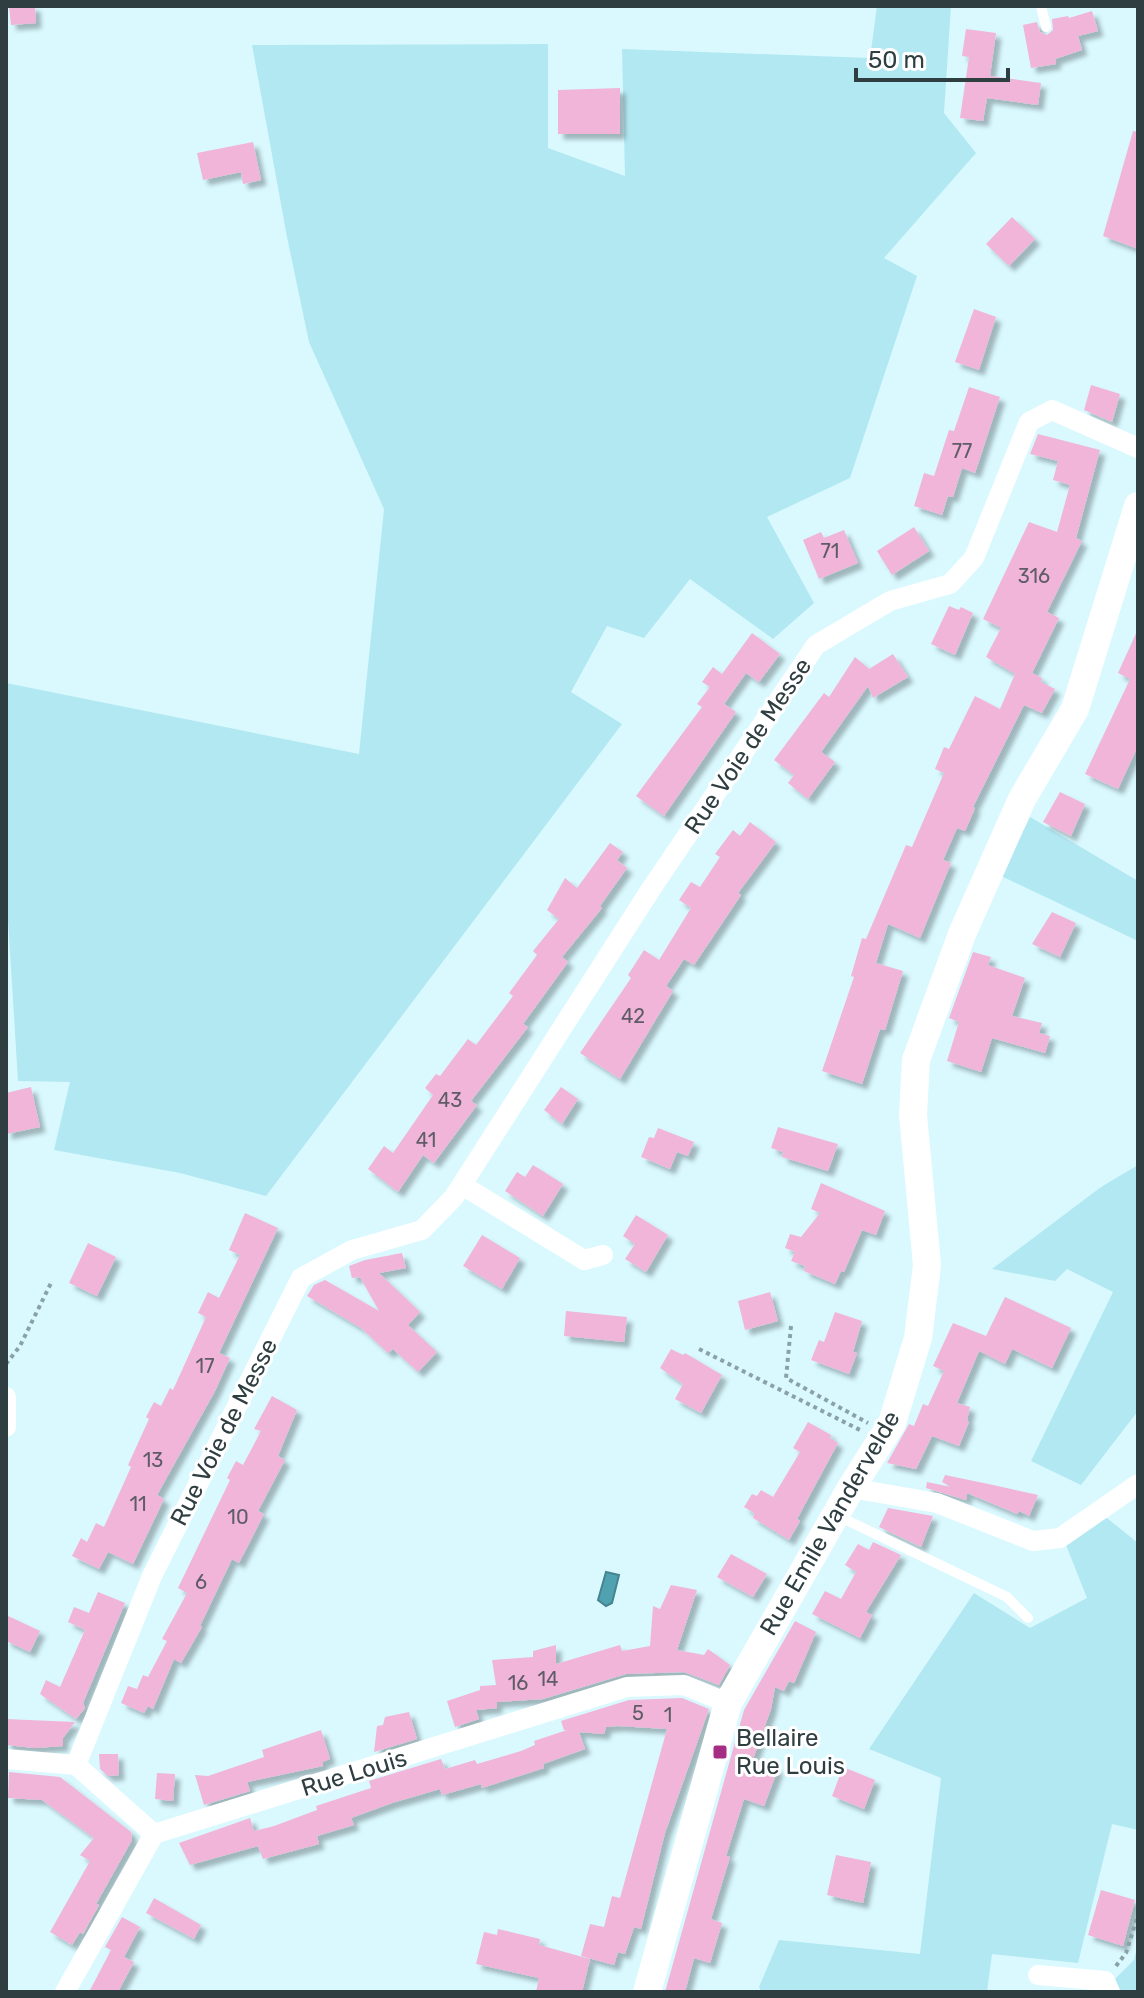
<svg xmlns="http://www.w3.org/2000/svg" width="1144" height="1998" font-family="Rubik,sans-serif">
	<defs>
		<filter id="shadow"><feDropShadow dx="5.5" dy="5.5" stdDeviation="2" flood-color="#0004"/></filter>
	</defs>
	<rect width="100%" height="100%" fill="#d9f9ff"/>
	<!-- green -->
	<path fill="#b2e8f2" d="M877,6H951L944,113L976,153L884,258L917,276L850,478L767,517L814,603L773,639L690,579L644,638L607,626L571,692L622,724L266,1196L180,1173L54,1150L70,1082L18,1081L6,887V683L359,754L384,509L309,342L287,237L252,45L548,44V148L625,176L622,49L870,58Z
		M1030,817L1138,881V941L1001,876Z
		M1138,1165V1411L1081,1485L1031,1461L1113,1292L1067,1269L1055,1281L992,1269L1101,1187Z
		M1102,1514L1138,1543V1830L1112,1824L1078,1963L992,1954L987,1992H761L759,1987L779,1940L920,1954L941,1778L869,1749L974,1593L1030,1628L1087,1598L1066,1545Z
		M1138,1944V1992H1120L1115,1979L1134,1960Z"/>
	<!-- water -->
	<path fill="#50a2b1" stroke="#46848f" stroke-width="2" d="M606,1572L619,1575L612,1603L606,1606L598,1600Z"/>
	<!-- building -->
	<path fill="#f0b5d9" filter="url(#shadow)" d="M9,6H35L36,23L11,25Z
		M1092,11L1098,31L1078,36L1082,50L1055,59L1056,64L1031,68L1023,25L1037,22L1040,32L1047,35L1053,30L1052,19L1068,16L1069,18Z
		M966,29L996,33L990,76L1041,83L1038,105L987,98L983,121L960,118L969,57L962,56Z
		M620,88V134H558V90Z
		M1133,131L1138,132V249L1103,236Z
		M253,142L261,180L243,184L241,172L203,180L197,153Z
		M1012,217L1035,239L1009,266L986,244Z
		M974,309L996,317L979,370L955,362Z
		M1091,385L1120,394L1112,422L1084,410Z
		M969,387L1000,397L975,473L962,468L953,497L948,496L942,515L914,506L924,473L934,476L949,430L954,431Z
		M1038,434L1100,450L1076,538L1082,541L1047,612L1059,618L1032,673L1042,678L1041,682L1055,689L1042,713L1024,705L973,807L975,808L965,831L957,828L943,860L951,863L920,938L888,924L876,963L903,971L885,1030L880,1029L862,1084L822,1071L854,977L851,976L862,938L866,939L906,845L912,847L944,773L935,769L944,747L949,749L975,696L1000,709L1015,674L986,657L1001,628L983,619L1029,522L1057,532L1070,485L1053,480L1058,461L1030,454Z
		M914,527L929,551L892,575L877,551Z
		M844,530L858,563L819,579L803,540L821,532L824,538Z
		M949,606L959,610L961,607L973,613L955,655L931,644Z
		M1138,629V746L1118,789L1085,774L1130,679L1118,673Z
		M752,633L780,654L759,682L746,673L724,704L736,712L664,816L636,796L702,707L697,704L710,687L702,682L713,667L722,674Z
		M893,654L908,677L873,698L868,686L821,752L835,762L808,799L788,783L794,775L774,760L824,693L829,697L855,657L869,669Z
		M1060,792L1085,804L1071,836L1043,822Z
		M750,822L776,842L738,893L741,895L694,965L684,959L666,986L673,991L620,1079L580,1053L631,978L628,975L644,950L659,960L691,908L679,900L691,882L700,887L720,857L715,854L733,830L740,836Z
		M610,843L623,852L617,860L627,868L600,906L602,908L562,957L568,962L523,1024L528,1027L471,1101L477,1105L434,1163L423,1155L398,1192L368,1169L384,1146L393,1153L433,1095L425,1088L436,1074L440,1076L468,1039L476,1045L513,996L509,993L537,955L533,951L559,919L547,910L565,878L577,888Z
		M1052,912L1076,923L1060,957L1032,944Z
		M973,952L991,957L988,965L1025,978L1012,1016L1042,1023L1039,1033L1050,1036L1045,1053L992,1038L981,1072L947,1061L959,1022L949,1018Z
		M31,1087L40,1127L6,1134V1093Z
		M561,1087L578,1099L562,1124L544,1110Z
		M778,1127L838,1144L828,1171L782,1157L783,1152L771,1148Z
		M658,1128L694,1142L688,1156L677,1152L670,1169L641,1157L649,1137L654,1138Z
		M533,1165L563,1184L543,1216L505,1191L517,1172L525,1177Z
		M821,1183L885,1211L876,1235L862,1230L844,1272L841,1271L835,1284L804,1271L805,1266L791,1261L795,1252L785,1248L790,1234L801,1237L820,1213L811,1209Z
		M245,1213L278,1228L219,1353L230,1358L215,1391L157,1495L164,1499L133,1564L108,1552L99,1569L72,1556L81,1538L87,1542L96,1523L104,1527L131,1467L128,1465L149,1419L146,1417L154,1402L161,1406L170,1388L173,1390L206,1317L198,1313L208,1292L219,1298L240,1255L229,1250Z
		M636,1215L668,1235L646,1272L625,1259L635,1244L623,1236Z
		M482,1235L520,1258L502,1289L463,1266Z
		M88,1243L116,1257L97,1296L69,1283Z
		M402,1253L406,1268L379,1273L420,1312L408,1325L437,1352L418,1372L393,1349L388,1353L361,1328L307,1296L314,1285L325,1280L379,1311L360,1277L352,1278L349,1266L365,1260Z
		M770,1292L778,1321L745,1330L738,1301Z
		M1005,1297L1071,1328L1052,1368L1012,1349L1005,1364L979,1351L957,1403L970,1407L967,1420L969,1422L959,1446L932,1436L916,1469L887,1463L909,1424L914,1426L923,1404L928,1406L944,1371L933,1366L953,1323L986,1336Z
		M566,1311L627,1317L624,1342L564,1336Z
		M835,1312L862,1321L853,1352L857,1353L849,1374L811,1360L819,1340L824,1342Z
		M671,1349L683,1355L685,1353L722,1375L701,1413L675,1399L683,1384L660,1368Z
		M272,1396L297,1410L278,1456L285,1460L258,1511L264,1514L239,1563L232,1559L200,1626L202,1627L181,1663L174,1659L153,1709L148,1706L144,1713L121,1703L128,1686L137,1689L143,1675L148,1677L167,1641L162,1639L187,1593L178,1588L230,1480L227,1478L236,1461L243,1465L261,1431L254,1429Z
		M808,1422L831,1435L830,1438L838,1443L797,1519L800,1521L789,1540L753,1518L754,1513L744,1507L752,1494L757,1496L761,1490L773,1497L800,1452L793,1448Z
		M945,1475L993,1485L1038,1495L1029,1516L1019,1511L1017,1514L967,1493L966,1500L926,1488L927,1482L951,1487L942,1482Z
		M888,1508L933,1516L921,1547L879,1527Z
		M873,1542L901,1555L866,1612L872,1615L860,1638L812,1614L825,1591L841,1599L856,1572L845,1565L858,1544L869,1550Z
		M731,1554L767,1574L753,1597L717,1577Z
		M671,1585L697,1590L677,1650L704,1655L708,1649L730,1665L719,1685L684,1672L626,1674L543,1699L497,1702V1708L476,1710L479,1719L455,1727L447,1701L480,1690V1686L496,1685L492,1660L533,1657V1651L556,1645V1664L620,1645L622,1651L650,1646L653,1606L660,1609Z
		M98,1592L125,1603L83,1703L85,1708L76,1719L40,1694L46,1680L60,1687L85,1630L68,1622L74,1607L89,1613Z
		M6,1615L40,1631L30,1652L6,1641Z
		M795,1621L816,1632L794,1683L789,1681L784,1691L775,1687L771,1709L753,1759L778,1769L764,1806L744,1799L726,1856L730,1857L711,1919L722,1923L710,1963L694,1958L685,1992H665L744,1710Z
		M682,1698L709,1709L665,1833L641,1929L634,1927L625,1954L618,1952L614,1965L581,1956L590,1924L604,1927L612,1896L620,1898L667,1729L618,1726L606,1727L604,1734L579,1732L585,1749L543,1764L544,1768L482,1788L481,1784L442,1795L440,1789L392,1803L351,1818L354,1825L317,1836L319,1844L263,1859L258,1846L190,1865L179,1843L250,1818L254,1831L274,1826L317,1810L316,1806L371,1788L369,1781L372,1780L441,1759L445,1769L475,1760L477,1764L521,1751L535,1745L534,1741L567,1730H564L561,1721L629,1700Z
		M409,1712L417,1739L374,1752L377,1726L383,1725L385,1717Z
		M6,1719L75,1722L63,1738V1746L35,1748L6,1745Z
		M321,1730L330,1759L322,1762L323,1766L247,1782L250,1791L204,1805L195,1775L208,1776L264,1757L262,1750Z
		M99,1754H118L119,1775L108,1776L100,1769Z
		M843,1767L875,1780L864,1809L832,1796Z
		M9,1772L60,1777L131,1832L132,1840L96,1904L99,1905L83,1934L80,1932L72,1945L50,1932L90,1861L80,1855L94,1838L42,1800L8,1798Z
		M157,1773L175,1774L173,1801L155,1799Z
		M836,1855L871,1862L863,1903L827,1895Z
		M1101,1890L1135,1900L1123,1946L1088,1935Z
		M154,1898L201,1925L194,1939L146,1913Z
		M122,1917L140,1927L124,1957L134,1962L118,1992H89L111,1950L105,1947Z
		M498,1929L540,1939L539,1945L590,1959L582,1992H536L539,1978L476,1964L484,1932L497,1935Z"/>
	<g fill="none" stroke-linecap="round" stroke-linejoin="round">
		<!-- path -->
		<path stroke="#8aa2a7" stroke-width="4" stroke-dasharray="4 4" stroke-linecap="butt" d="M791,1326L786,1378L868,1423
			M699,1349L862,1431
			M6,1364L20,1346L52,1281
			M1116,1966L1126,1953L1138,1915"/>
		<!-- lane -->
		<path stroke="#fff" stroke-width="10" d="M1041,6L1046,27
			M838,1516L1007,1597L1028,1618"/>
		<!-- street -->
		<path stroke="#fff" stroke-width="20" d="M462,1185L584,1260L603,1255
			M6,1397V1427
			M851,1488L937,1503L1033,1541L1060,1538L1138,1484
			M6,1759L76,1765L154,1834
			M76,1765L152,1576L301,1278L352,1250L422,1230L454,1197L651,889L816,645L890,601L950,584L974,558L1029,422L1052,410L1138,448
			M1038,1975L1105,1981L1110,1992
			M65,1992L154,1834L627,1687L684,1685L728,1703"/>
		<!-- secondary -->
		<path stroke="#fff" stroke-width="28" d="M647,1992L728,1703L851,1488L892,1423L918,1338L927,1265L913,1115L916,1060L962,934L1022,799L1075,709L1138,506"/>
	</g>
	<!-- markers -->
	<rect fill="#a52d83" stroke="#fff" stroke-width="3" x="712" y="1744" width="16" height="16" rx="4"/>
	<g text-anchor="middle" stroke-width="6" stroke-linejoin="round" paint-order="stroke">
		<!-- number labels -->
		<g font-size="20" fill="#5f5c67">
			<text x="962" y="458">77</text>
			<text x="830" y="558">71</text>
			<text x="1034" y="583">316</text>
			<text x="633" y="1023">42</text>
			<text x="450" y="1107">43</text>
			<text x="426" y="1147">41</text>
			<text x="205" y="1373">17</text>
			<text x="153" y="1467">13</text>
			<text x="138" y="1511">11</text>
			<text x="238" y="1524">10</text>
			<text x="201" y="1589">6</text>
			<text x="548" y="1686">14</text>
			<text x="518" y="1690">16</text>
			<text x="638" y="1720">5</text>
			<text x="668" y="1722">1</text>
		</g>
		<!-- street labels -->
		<g font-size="24" fill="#2f3e41" stroke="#fff">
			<text transform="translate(748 746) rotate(-56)" y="8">Rue Voie de Messe</text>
			<text transform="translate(224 1432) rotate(-63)" y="8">Rue Voie de Messe</text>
			<text transform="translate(830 1523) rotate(-60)" y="8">Rue Emile Vandervelde</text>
			<text transform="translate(354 1773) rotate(-17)" y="8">Rue Louis</text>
		</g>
		<!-- poi labels -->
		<g font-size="24" fill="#2f3e41" stroke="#fff" text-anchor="start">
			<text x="736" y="1746">Bellaire<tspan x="736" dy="28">Rue Louis</tspan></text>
		</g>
	</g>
	<!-- border -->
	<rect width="1144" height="1998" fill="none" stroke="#2f3e41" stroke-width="16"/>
	<!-- scale -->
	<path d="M856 68v12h152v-12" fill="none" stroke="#2f3e41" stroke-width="4"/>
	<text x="868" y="68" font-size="24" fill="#2f3e41" stroke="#ffffff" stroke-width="6" paint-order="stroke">50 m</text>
</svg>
